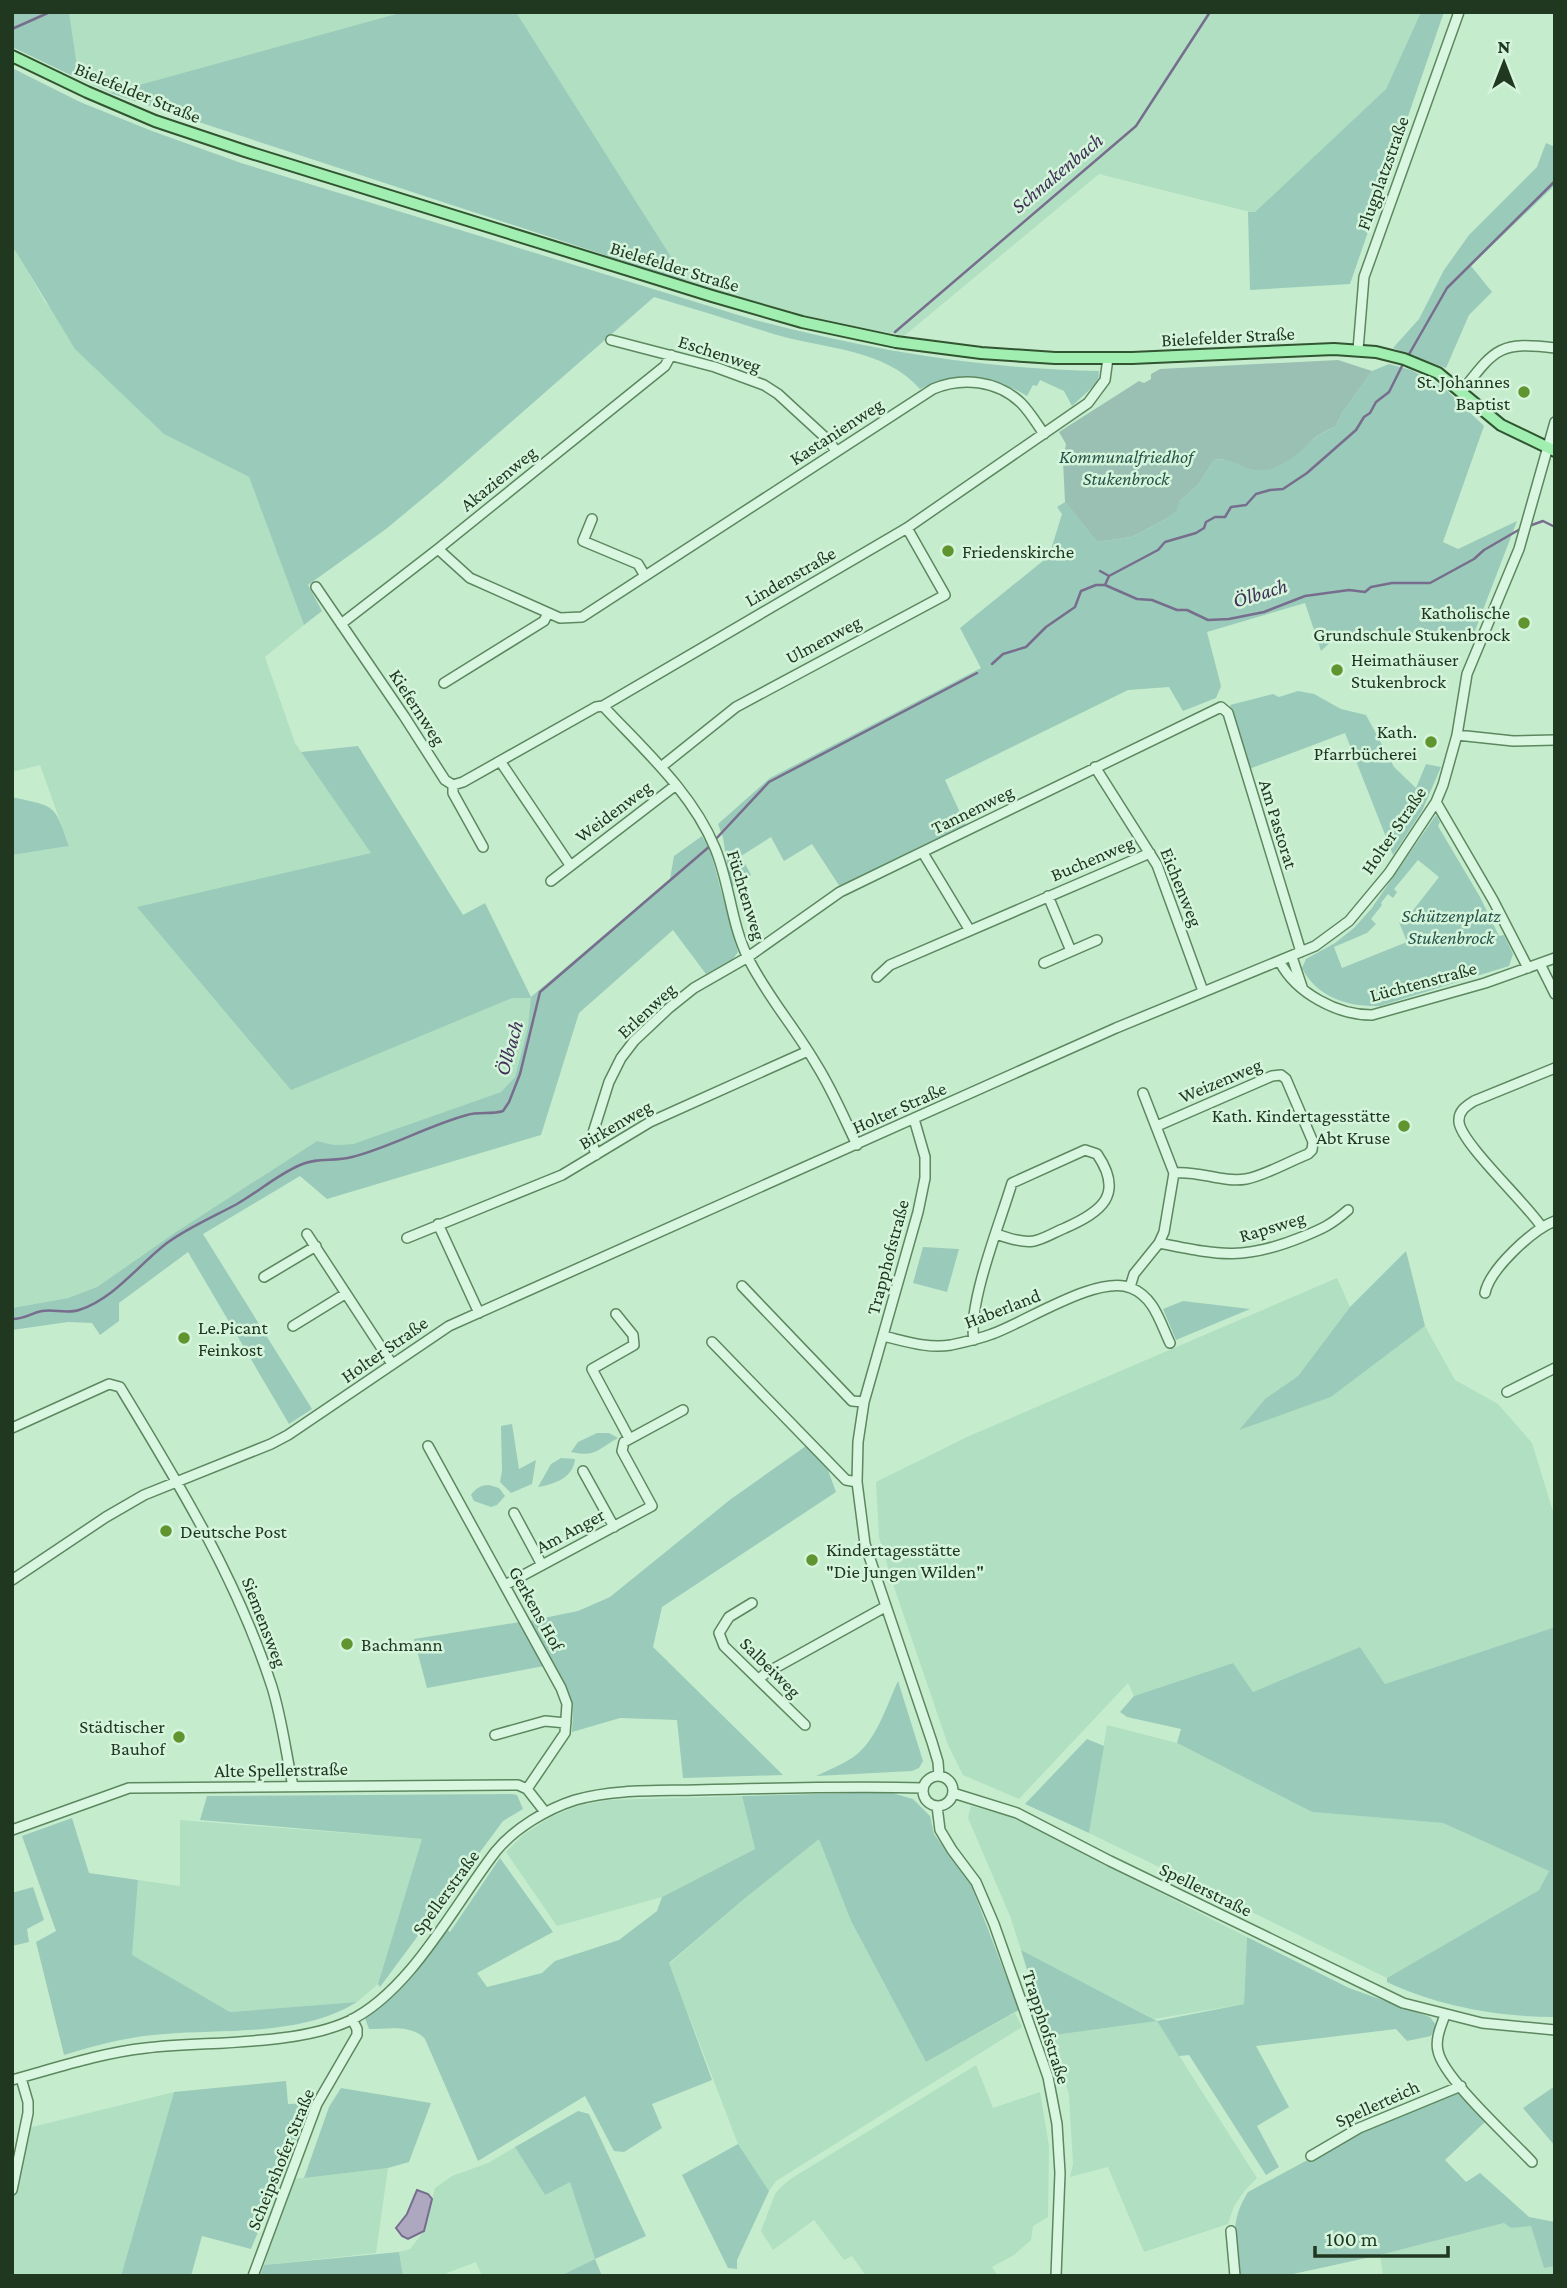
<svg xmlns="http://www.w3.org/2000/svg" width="1567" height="2288" font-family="'Crimson Pro',serif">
	<rect width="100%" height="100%" fill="#c6ecce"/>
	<!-- farmland -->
	<path fill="#b1dfc1" d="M69,12H403L110,93L79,79Z
		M516,12H1421L1386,89L1254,213L1099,174L904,336L805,316L687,282Z
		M15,249L45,302L164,434L249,477L304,625L265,657L295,743L372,853L138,908L512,998H532L528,1027L515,1077L501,1092L353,1144L334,1145L317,1141L176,1232L97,1287L68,1298L12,1308V855L69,846L40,765L12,772V251Z
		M1337,1278L1350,1307L1298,1376L1265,1399L1240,1429L1331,1397L1425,1326L1455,1380L1498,1404L1532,1443L1555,1518V1627L1385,1684L1360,1647L1253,1692L1233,1663L1134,1696L1128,1683L1019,1799L963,1775L948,1745L892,1581L879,1537L876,1482L969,1436Z
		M1107,1725L1177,1743L1312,1812L1443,1823L1549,1871L1539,1890L1387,1978L1089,1833Z
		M742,1796L755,1849L662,1897L557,1926L506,1852L523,1835L549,1818L576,1806L609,1800Z
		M971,1806L1009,1816L1247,1937L1244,2004L1154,2019L1021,1950L1010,1916L968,1818Z
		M180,1820L422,1839L378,1984L357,2002L230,2012L131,1955L138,1880L180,1886Z
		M819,1838L851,1921L926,2062L1015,2013L1022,2027L776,2181L769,2191L738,2144L669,1964L744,1899Z
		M1157,2021L1257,2178L1246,2189L1234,2206L1228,2224L1144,2252L1108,2167L1070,2177L1073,2164L1069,2095L1059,2060L1049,2048L1047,2036Z
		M976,2065L993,2108L1040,2092L1049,2146L1048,2217L1033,2226L1031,2240L1014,2255L992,2267L998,2276H866L852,2256L844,2260L814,2220L773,2250L761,2231L775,2194L780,2188L789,2180Z
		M174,2092L121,2276H12V2206L28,2128Z
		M515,2147L545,2195L570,2181L595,2259L560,2276H482L476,2262L447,2273L446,2276H403L399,2252L410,2249L424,2231L435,2188L452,2176L488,2163Z
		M388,2168L376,2253L264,2265L293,2179Z
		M1504,2223L1511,2228L1531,2225L1544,2268L1555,2266V2276H1383L1380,2255Z"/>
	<!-- green -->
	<path fill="#9acab9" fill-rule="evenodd" d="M12,12H69L79,79L12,47Z
		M403,12H516L687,282L110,93Z
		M1421,12H1444L1350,284L1250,290L1248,212H1255L1386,89Z
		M12,68L80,102L152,131L241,163L748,318C863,349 980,369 1099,371L1098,382L1072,406L1064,391L1040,380L1037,386L1033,385L1027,396C988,374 962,369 920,389C885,349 826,349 777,335C736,322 695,309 654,297L439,485L386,529L308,585L322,611L304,625L249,477L164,434L75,349L15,250L12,251Z
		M1546,143L1555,147V185L1471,266L1492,292L1469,315L1446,368L1393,348L1419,319L1444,270L1469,235L1537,167Z
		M1389,364L1411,370L1444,388L1484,426L1443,542L1458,549L1517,521L1475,631L1379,634L1334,639L1321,651L1305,603L1207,632L1221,686L1216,698L1183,711L1169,687L1128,690L945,780L970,834L846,896L812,844L784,861L771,837L741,856L751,875L731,887L723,838L718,824L770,778L981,668L960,628L1049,556L1062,514L1057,507L1065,502L1097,542L1131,537L1166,519L1176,510L1180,501L1198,485L1214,460C1235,455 1258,474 1280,464C1302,455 1310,436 1335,427L1342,413L1372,371Z
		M1298,691L1314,694L1341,709L1366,715L1394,767L1416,788L1426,764L1441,767L1422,811L1393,855L1345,733L1249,769L1230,705L1273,694L1279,697Z
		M358,746L463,915L485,903L531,997L670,879L674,856L702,836L710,850L738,952L733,959L706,974L673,930L579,1013L541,1135L327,1199L300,1176L203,1234L312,1409L289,1424L188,1252L119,1303V1321L100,1335L92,1323L68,1322L12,1330V1308L68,1298L97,1287L176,1232L317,1141L334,1145L353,1144L501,1092L515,1077L528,1027L531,998H512L291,1090L137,907L371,853L301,752Z
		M12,797C56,807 54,803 69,846L12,855Z
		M1436,815L1440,822L1438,826L1480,897L1499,936L1504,935L1513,954L1509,966L1380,1006C1349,1007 1317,998 1302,968L1306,959L1335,943L1354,928L1371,909ZM1418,860L1439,877L1411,913L1399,922L1407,942L1342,968L1334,947L1367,933L1376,924L1371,919L1382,905L1381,903L1388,894L1393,898L1397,892L1394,889Z
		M923,1247L959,1249L947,1292L913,1283Z
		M1406,1251L1425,1326L1331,1397L1239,1430L1265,1399L1298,1376L1350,1307Z
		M1183,1301L1250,1309L1176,1340L1163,1309Z
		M512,1424L519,1469L536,1460L532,1484L511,1493L500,1482L502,1471L501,1426Z
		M597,1433H609L618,1438C599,1448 596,1458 571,1452L578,1442Z
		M806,1446L828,1470L836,1492L662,1607L653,1647L783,1775L683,1778L677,1720L620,1718L572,1732L573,1706L529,1621L578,1611L610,1597L731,1499Z
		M561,1458L575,1459C573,1478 555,1484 538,1487L551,1464Z
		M489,1485L499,1488L505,1496L497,1505L491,1507L474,1501L471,1495C476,1488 481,1485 489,1485Z
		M520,1622L544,1666L427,1688L414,1639Z
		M1555,1627V2017C1499,2017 1437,2006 1387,1982V1978L1539,1890L1549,1871L1443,1823L1312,1812L1177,1743L1181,1729L1127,1717L1120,1712L1134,1696L1233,1663L1253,1692L1360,1647L1385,1684Z
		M898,1681L923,1761L919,1768L912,1771L816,1776C828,1770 841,1765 852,1758C876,1742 886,1707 898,1681Z
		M1087,1739L1104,1746L1089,1833L1025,1804Z
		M889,1792L913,1799L930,1816L934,1834L971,1885L1019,2010L926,2062L851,1921L819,1839L744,1899L669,1963L712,2080L652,2104L662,2128L624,2152L614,2151L585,2096L478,2161L425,2039C412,2024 388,2029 369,2029L365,2018C401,1995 422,1963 447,1929L450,1932L500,1858L553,1932L477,1973L487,1987L542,1973L555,1961L619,1940L657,1911L662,1897L755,1849L742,1796Z
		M512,1794L517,1795L523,1809L503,1821L380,1987L378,1984L422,1839L200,1820L207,1796Z
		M72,1818L89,1873L138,1880L132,1955L230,2012L357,2002C299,2038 219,2028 153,2035C123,2038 93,2046 64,2055L36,1942L56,1931L22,1836Z
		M33,1887L44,1920L27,1929L29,1942L12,1946V1893Z
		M1247,1937L1349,1988L1430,2017L1436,2025L1431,2036L1407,2041L1396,2029L1256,2046L1289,2107L1257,2126L1279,2167L1266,2175L1189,2055L1179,2056L1157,2021L1047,2036L1021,1950L1157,2021L1244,2004Z
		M286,2081L288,2104L311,2103L251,2249L202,2236L191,2276H121L174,2092Z
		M1555,2086V2146L1523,2108Z
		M341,2088L431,2103L409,2162L388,2168L304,2178L329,2107Z
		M1458,2093L1486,2121L1445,2160L1466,2182L1480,2173L1529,2217L1555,2222V2266L1544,2268L1531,2226L1511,2228L1504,2223L1380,2255L1284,2276H1239C1235,2242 1229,2222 1248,2192L1367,2128Z
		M578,2111L589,2114L646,2236L595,2259L602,2276H560L595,2259L570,2182L545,2195L515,2147Z
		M738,2144L769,2191L737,2260V2269L728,2268L682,2175Z
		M399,2252L403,2276H260L264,2265Z"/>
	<!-- cemetery -->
	<path fill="#99c0b2" d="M1338,360L1372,371L1342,413L1335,427C1311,435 1307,450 1287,461C1281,465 1277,465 1272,469C1265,470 1255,471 1248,468C1236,464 1227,457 1214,460L1198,485L1180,501L1177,510L1166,519L1131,537L1097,542L1065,502L1063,461L1066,444L1059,432L1139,381L1144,383L1151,379V374L1160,369Z"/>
	<!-- water -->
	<path fill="#ada7c0" stroke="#776e8e" stroke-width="2" d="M417,2190L428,2194L432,2199L424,2231L408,2239L402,2236L396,2228L407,2214Z"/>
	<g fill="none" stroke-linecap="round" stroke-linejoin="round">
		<!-- stream -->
		<path stroke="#776e8e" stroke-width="2.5" d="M12,29L50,12
			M895,332L1136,126L1210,12
			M1408,356L1447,288L1555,181
			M1529,526L1543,521L1555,527
			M1100,571L1109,576
			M1105,585L1109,576L1158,550L1165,542L1196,533L1204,528L1206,522L1215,517H1225L1231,507L1246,505L1256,494L1270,490L1283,489L1307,473L1356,430L1364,417L1370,413L1376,402L1389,392L1404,362
			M992,664L1003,654L1026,647L1046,627L1075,607L1081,591L1096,585H1105L1137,599L1152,600L1177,610H1187L1208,620L1229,619L1264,612L1305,596L1349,590L1365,592L1371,587L1392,583H1430L1474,559L1484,550L1522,528
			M714,841L769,782L977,673
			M12,1319C26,1319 31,1313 42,1311C54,1309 67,1314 79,1310C114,1299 139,1264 167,1243C189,1227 213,1217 237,1204C258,1192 277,1175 300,1165C317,1157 334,1162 352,1157C391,1147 427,1126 467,1115C479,1111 491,1115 503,1111L509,1102L520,1074L540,992L710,846"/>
		<defs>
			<path id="minor" d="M611,340L715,367L764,385L778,394L828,440L836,451
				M1358,350L1364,277L1459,12
				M1462,391C1495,349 1499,341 1555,348
				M592,519L583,541L638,564L645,576
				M438,549L470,578L560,618L582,617L933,389C962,377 997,380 1021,403C1030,412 1037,424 1044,434
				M316,587L404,716L445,780L453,785
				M341,624L438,549L665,366L671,355
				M444,683L544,621L548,613
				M603,706C643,749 692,792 715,848C730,884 731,925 749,960C768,997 795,1028 816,1064C832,1089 844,1118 857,1145
				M1457,735L1513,741L1555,740
				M500,761L570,865
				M661,767L736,707L945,595L907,528
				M1095,767L1157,865L1203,991
				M453,785L463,782L596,707L603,706L907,528L1088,403L1105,380L1108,358
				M453,785V793L483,847
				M1436,802L1493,900L1528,968
				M923,853L969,929
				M551,881L676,785
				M1048,896L1071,951
				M1292,957L1302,987
				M1280,962C1296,993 1337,1015 1372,1015L1485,983L1555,958
				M1044,963L1097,940
				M1540,964L1555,994
				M877,977L890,965L1150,853
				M914,1119L925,1157V1178L918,1212L864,1402L858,1442L857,1482L865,1544L932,1742L938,1762L939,1776
				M1157,1126L1272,1076L1281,1075L1286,1079L1313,1142L1312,1150L1308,1154C1290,1161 1264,1176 1246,1179C1222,1183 1198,1170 1174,1173
				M596,1155L591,1139L609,1082L621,1058L634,1041L669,1008L694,988L748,957L840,892L1221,707L1228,713L1301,952
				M438,1224L479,1313
				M1541,1226C1526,1203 1461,1143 1459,1122C1458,1111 1466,1106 1474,1101L1555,1068
				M307,1234L392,1364
				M407,1238L562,1175L650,1122L808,1051
				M1159,1243C1219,1255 1243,1261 1302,1237C1322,1229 1331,1225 1348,1210
				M264,1277L316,1246
				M742,1286L852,1401L864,1402
				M1130,1287L1134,1274L1159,1243L1164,1232L1174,1173L1143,1093
				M1485,1293C1490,1269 1532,1230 1555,1221
				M616,1314L633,1335L634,1345L592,1369L629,1438
				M293,1326L345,1294
				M883,1336C905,1341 928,1349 951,1345C965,1342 979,1339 992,1334C1026,1322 1098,1274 1131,1288C1154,1297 1160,1322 1170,1343
				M974,1340C967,1305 1001,1220 1012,1183L1085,1150L1097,1154C1125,1195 1101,1212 1065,1228C1055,1232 1044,1239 1034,1241C1022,1243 1008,1238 996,1234
				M712,1342L846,1480L857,1482
				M1507,1392L1555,1368
				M12,1428L109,1384L120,1387C179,1484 237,1579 272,1687C282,1719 286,1754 293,1786
				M428,1446L561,1688L567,1704L565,1733L527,1789
				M583,1471L614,1527
				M514,1513L542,1565
				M12,1580L106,1517L144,1495L271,1444L288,1435L449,1326L1116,1028L1315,946L1349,921L1389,873L1436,802L1443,785L1457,735L1467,674L1519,549L1555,422
				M505,1585L652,1506L622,1451L624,1442L683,1410
				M752,1603L729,1617L719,1633L724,1646L805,1725
				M759,1679L766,1673L885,1607
				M495,1735L545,1721L566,1723
				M923 1791a15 15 0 1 1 30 0a15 15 0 1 1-30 0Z
				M953,1793L1017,1813L1110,1861L1403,2003L1482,2023L1555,2030
				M937,1806L940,1830L952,1850L976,1882L994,1924L1048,2077L1057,2124L1060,2173L1056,2276
				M12,1830L129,1788L518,1785L527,1789L545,1812
				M1445,2015C1441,2026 1435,2039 1438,2051C1443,2078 1511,2139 1532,2162
				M12,2080C56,2068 100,2053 146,2048C206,2041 295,2046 349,2021C411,1991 454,1905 496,1851C515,1828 547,1809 575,1800C614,1789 656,1791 696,1790C772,1788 848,1786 923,1788
				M1311,2156L1359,2128L1461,2086
				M12,2190L28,2113V2102L21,2078
				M1231,2231L1235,2276
				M253,2276L317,2104L357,2035V2029L352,2019"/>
			<path id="major" d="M12,56L87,92L155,121L245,151L712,296L802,322L896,342L981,353L1055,358H1132L1334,349L1376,352L1404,359L1438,373L1501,425L1555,451"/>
		</defs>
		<!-- minor casing -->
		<use href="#minor" stroke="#5c875f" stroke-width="12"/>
		<!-- major casing -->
		<use href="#major" stroke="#315530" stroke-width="14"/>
		<!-- minor -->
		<use href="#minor" stroke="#d9f7e0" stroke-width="9"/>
		<!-- major -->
		<use href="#major" stroke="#a0eeb0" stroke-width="10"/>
	</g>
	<!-- markers -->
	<g fill="#60942f" stroke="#d5f4dc" stroke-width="2.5">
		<circle cx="1524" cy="392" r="7"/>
		<circle cx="948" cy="551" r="7"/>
		<circle cx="1524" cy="623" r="7"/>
		<circle cx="1337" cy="670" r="7"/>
		<circle cx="1431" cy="742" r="7"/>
		<circle cx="1404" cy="1126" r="7"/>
		<circle cx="184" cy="1338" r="7"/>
		<circle cx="166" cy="1531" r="7"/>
		<circle cx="812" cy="1560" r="7"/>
		<circle cx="347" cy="1644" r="7"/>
		<circle cx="179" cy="1737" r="7"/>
	</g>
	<g text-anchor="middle" stroke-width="5" stroke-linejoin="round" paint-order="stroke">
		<!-- street labels -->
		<g font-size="19" fill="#203820" stroke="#d5f4dc">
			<text transform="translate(138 92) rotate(22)" y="7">Bielefelder Straße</text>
			<text transform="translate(1382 173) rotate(-70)" y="7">Flugplatzstraße</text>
			<text transform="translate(675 266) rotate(17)" y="7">Bielefelder Straße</text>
			<text transform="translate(1228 336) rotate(-3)" y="7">Bielefelder Straße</text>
			<text transform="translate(720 353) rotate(18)" y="7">Eschenweg</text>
			<text transform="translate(836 431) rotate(-33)" y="7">Kastanienweg</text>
			<text transform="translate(498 478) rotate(-39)" y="7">Akazienweg</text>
			<text transform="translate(790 576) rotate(-30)" y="7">Lindenstraße</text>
			<text transform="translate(823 639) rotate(-28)" y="7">Ulmenweg</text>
			<text transform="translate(418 707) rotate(57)" y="7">Kiefernweg</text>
			<text transform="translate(972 809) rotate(-26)" y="7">Tannenweg</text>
			<text transform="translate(613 811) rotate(-37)" y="7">Weidenweg</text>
			<text transform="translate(1279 824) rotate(73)" y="7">Am Pastorat</text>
			<text transform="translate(1393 830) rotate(-56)" y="7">Holter Straße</text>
			<text transform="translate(1092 858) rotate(-23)" y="7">Buchenweg</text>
			<text transform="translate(1182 887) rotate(68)" y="7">Eichenweg</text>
			<text transform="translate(747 895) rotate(73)" y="7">Füchtenweg</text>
			<text transform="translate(1423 981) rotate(-15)" y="7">Lüchtenstraße</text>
			<text transform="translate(646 1010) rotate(-43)" y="7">Erlenweg</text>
			<text transform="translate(1220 1080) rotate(-23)" y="7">Weizenweg</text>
			<text transform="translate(899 1107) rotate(-24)" y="7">Holter Straße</text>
			<text transform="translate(615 1124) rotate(-30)" y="7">Birkenweg</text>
			<text transform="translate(1272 1226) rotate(-17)" y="7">Rapsweg</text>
			<text transform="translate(887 1257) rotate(-75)" y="7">Trapphofstraße</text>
			<text transform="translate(1002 1308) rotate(-21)" y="7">Haberland</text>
			<text transform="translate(384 1349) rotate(-35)" y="7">Holter Straße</text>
			<text transform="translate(570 1530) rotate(-28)" y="7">Am Anger</text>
			<text transform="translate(537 1608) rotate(61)" y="7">Gerkens Hof</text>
			<text transform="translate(265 1622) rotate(69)" y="7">Siemensweg</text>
			<text transform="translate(771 1667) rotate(45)" y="7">Salbeiweg</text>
			<text transform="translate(281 1769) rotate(-1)" y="7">Alte Spellerstraße</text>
			<text transform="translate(1206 1889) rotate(26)" y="7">Spellerstraße</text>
			<text transform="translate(445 1892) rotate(-54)" y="7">Spellerstraße</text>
			<text transform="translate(1047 2027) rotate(72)" y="7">Trapphofstraße</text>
			<text transform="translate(1377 2103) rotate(-24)" y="7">Spellerteich</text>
			<text transform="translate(280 2159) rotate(-68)" y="7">Scheipshofer Straße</text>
		</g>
		<!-- poi labels -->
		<g font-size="19" fill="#203820" stroke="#d5f4dc" text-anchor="start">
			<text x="1510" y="388" text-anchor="end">St. Johannes<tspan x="1510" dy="22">Baptist</tspan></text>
			<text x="962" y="558">Friedenskirche</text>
			<text x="1510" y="619" text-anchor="end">Katholische<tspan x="1510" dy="22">Grundschule Stukenbrock</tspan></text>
			<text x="1351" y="666">Heimathäuser<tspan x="1351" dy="22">Stukenbrock</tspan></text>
			<text x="1417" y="738" text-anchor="end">Kath.<tspan x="1417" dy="22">Pfarrbücherei</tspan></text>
			<text x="1390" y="1122" text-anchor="end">Kath. Kindertagesstätte<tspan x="1390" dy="22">Abt Kruse</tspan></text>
			<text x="198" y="1334">Le.Picant<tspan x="198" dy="22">Feinkost</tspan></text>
			<text x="180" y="1538">Deutsche Post</text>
			<text x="826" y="1556">Kindertagesstätte<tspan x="826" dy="22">"Die Jungen Wilden"</tspan></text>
			<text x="361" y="1651">Bachmann</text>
			<text x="165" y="1733" text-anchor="end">Städtischer<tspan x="165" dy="22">Bauhof</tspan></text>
		</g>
		<!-- park labels -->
		<g font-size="19" font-style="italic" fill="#275349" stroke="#d5f4dc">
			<text x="1126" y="463">Kommunalfriedhof<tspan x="1126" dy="22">Stukenbrock</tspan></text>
			<text x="1451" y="922">Schützenplatz<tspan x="1451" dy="22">Stukenbrock</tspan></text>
		</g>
		<!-- water labels -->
		<g font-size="21" font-style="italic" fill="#413057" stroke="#d5f4dc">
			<text transform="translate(1057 173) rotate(-40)" y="7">Schnakenbach</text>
			<text transform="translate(1260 593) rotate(-17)" y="7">Ölbach</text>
			<text transform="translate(509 1048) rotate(-74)" y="7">Ölbach</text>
		</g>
	</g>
	<!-- border -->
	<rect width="1567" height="2288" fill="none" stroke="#203820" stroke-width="28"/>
	<!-- north arrow -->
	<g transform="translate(1504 63)" stroke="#d5f4dc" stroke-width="5" paint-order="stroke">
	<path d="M0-5L12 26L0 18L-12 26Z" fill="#203820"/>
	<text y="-10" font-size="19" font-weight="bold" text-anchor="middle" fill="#203820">N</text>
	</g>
	<!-- scale -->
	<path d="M1315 2246v10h133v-10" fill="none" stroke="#203820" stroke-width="3.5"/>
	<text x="1326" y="2246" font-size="21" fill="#203820" stroke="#d5f4dc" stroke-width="5" paint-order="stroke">100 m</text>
</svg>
